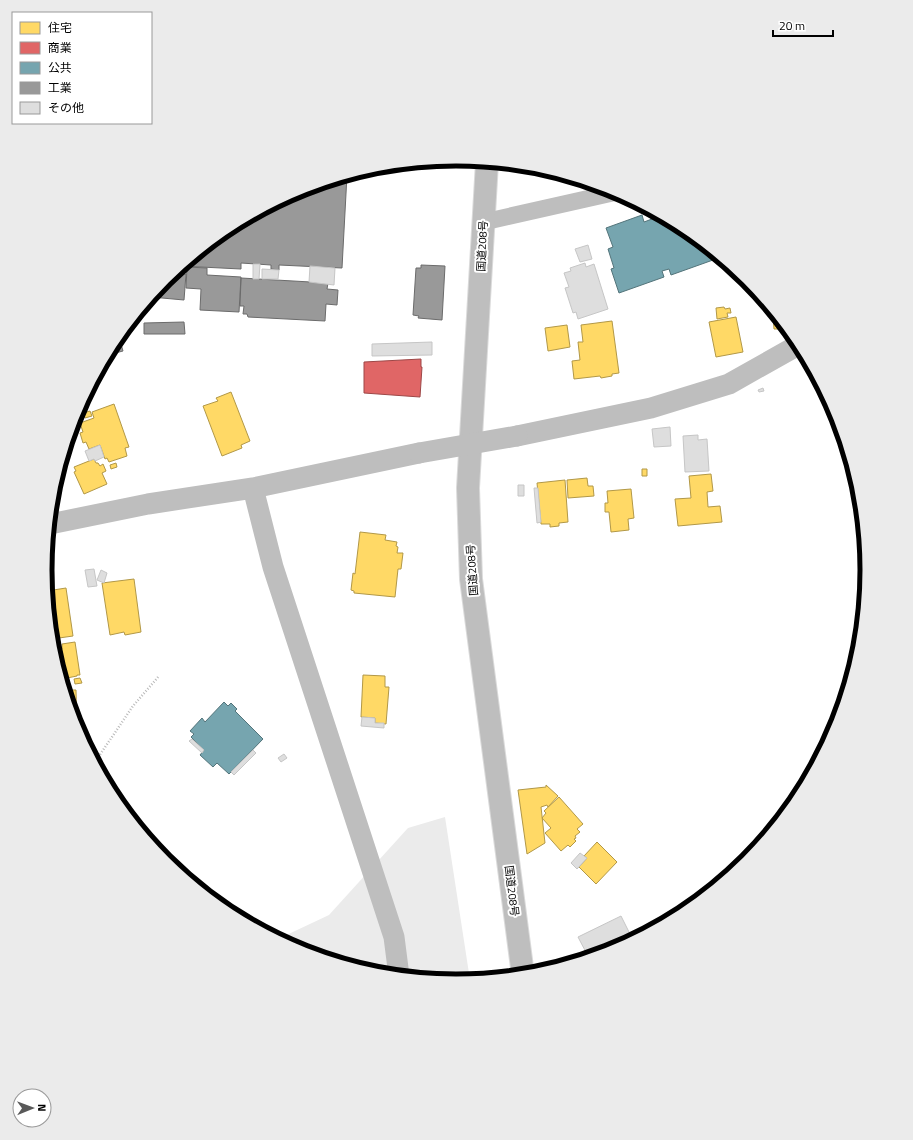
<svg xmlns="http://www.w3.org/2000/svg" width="913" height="1140" font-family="'Titillium Web','Noto Sans JP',sans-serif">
	<rect width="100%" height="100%" fill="#fff"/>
	<!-- green -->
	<path fill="#ebebeb" d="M445,817L470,980L456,981L376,974L299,950L278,939L329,915L408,828Z"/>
	<!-- homes -->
	<path fill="#ffd966" stroke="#b29847" d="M724,307L725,309L730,308L731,313H727L728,317L717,319L716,308Z
		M773,315H777L789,329H774Z
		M736,317L743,352L716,357L709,322Z
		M612,321L619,373L612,374V376L601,378L600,376L574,379L572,361L580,360L578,342H583L581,325Z
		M567,325L570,347L548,351L545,328Z
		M231,392L250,441L241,445L242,448L222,456L203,406L218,401L216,398Z
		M114,404L129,447L125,448L127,456L109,462L107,458L105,459L100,445L89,449L86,442L83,443L80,433L83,432L80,423L94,418L92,412Z
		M90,411L92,416L85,418L83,413Z
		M94,459L96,463H98L100,466L103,464L106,471L102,473L107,484L84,494L74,472L76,471L74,467Z
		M116,463L117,467L111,469L110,465Z
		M642,469H647V476H642Z
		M711,474L713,491L707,492L708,507L720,506L722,522L678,526L675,499L691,498L689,476Z
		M587,478L588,486H593L594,496L568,498L567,480Z
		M565,480L568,522L559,523V526L550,527V524H541L537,483Z
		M631,489L634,518L628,519L629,530L611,532L609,512H605V503H608L607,491Z
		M360,532L386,535L385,540L397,542L396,546L398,547L397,553H403L401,569H398L395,597L354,593V591L351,590L353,573L355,574Z
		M134,579L141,632L125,635L124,632L110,635L102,583Z
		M66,588L73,636L52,639L47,591Z
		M75,642L80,675H77V676L62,679L53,650L62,649V644Z
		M363,675L385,676V687H389L386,724L375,723V718L361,717Z
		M80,678L82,683L75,684L74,679Z
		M65,690H76L77,728L76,727Z
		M546,785L558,796L548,807L547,805L541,807L545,843L527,854L518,790L546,787Z
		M559,797L583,824L577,829L580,832L575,836L576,838L574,839L576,841L570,847L568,845L561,851L545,833L551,828L542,818L546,813L544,811Z
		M597,842L617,862L596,884L579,867L587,858L584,856Z"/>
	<!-- shops -->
	<path fill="#e06666" stroke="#9d4747" d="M421,359V367H422L420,397L364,393V362Z"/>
	<!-- public -->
	<path fill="#76a5af" stroke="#53747a" d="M658,213L685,228L709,247L713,260L671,275L669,269L662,271L664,277L619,293L611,269L614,268L608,249L613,247L606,228L642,215L644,222L652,219L651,216Z
		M710,248L717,254L712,255Z
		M224,702L228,706L231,703L237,709L235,711L263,739L229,774L217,763L213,767L200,755L204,750L191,737L194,734L190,731L202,718L205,722Z"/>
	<!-- industry -->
	<path fill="#999" stroke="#6b6b6b" d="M347,175L342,268L279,265V270L271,269V265L241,263V269L181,266L228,228L299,190Z
		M421,265L445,266L442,320L418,318L419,316L413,315L416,268H421Z
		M187,267L207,268V275L241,277L239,312L200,310L201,289L186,288Z
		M173,273L186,274L184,300L151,297L166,279Z
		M241,278L328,283L327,289L338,290L337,305L326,304L325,321L248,317L247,314H243L244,306H240Z
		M184,322L185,334H144V323Z
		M121,344L123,351L107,355L112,346Z"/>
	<!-- building -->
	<path fill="#dedede" stroke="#c6c6c6" d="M588,245L592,259L580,262L575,249Z
		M585,263L586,267L594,264L608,309L578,319L576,312L573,313L565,288L569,287L564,273L571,271L570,268Z
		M253,264H260L259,279H253Z
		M310,266L335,268L334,285L309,282Z
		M262,269L279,270L278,279H262Z
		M432,342V355L372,356V344Z
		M763,388L764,391L759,392L758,390Z
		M670,427L671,446L654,447L652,429Z
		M698,435V440L707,439L709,471L685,472L683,436Z
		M100,445L104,457L95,461L94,459L89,461L85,451Z
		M518,485H524V496H518Z
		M534,488H538L541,522L537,523Z
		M94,569L97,586L88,587L85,570Z
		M101,570L107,573L104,583L97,580Z
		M362,717L375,718V723H384V728L361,726Z
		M192,739L204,750L202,753L189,741Z
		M253,750L256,753L234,775L231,772Z
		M284,754L287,758L281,762L278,758Z
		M580,853L587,858L577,869L571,863Z
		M697,895L701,899L690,908L688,906Z
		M621,916L633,940L614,950L589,958L578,937Z"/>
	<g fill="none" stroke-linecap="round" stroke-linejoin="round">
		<defs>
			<path id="trunk" d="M487,162L468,488L471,579L523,975"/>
		</defs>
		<!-- trunk casing -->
		<use href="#trunk" stroke="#dbdbdb" stroke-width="24"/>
		<!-- path -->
		<path stroke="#b9b9b9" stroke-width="2.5" stroke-dasharray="1 2" stroke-linecap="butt" d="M95,762L133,706L159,676"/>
		<!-- minor -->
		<path stroke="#bebebe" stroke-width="17" d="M484,222L617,192"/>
		<!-- tertiary -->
		<path stroke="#bebebe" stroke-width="21" d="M517,436L651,408L729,384L800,344
			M253,488L273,567L394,937L399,976
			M50,524L148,504L253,488L419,453"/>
		<!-- trunk -->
		<use href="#trunk" stroke="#bebebe" stroke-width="22"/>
		<!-- tertiary-bridge -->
		<path stroke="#bebebe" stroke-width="21" d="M419,453L517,436"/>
	</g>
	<g text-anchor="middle" stroke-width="4" stroke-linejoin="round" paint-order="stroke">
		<!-- street labels -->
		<g font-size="11" fill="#000" stroke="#fff">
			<text transform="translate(482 246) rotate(-87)" y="4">国道208号</text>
			<text transform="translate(472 570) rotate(-94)" y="4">国道208号</text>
			<text transform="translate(512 891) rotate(83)" y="4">国道208号</text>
		</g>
	</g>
	<!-- crop -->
	<path d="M0 0H913V1140H0ZM52 570a404 404 0 1 1 808 0a404 404 0 1 1-808 0Z" fill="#ebebeb" fill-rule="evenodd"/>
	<path fill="none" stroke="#000" stroke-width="5" d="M52 570a404 404 0 1 1 808 0a404 404 0 1 1-808 0Z"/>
	<!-- legend -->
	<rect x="12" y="12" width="140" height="112" fill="#ffffff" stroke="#999999"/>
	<rect x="20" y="22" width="20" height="12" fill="#ffd966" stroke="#999999"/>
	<text x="48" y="32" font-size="12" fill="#000000">住宅</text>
	<rect x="20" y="42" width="20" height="12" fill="#e06666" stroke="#999999"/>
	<text x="48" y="52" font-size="12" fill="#000000">商業</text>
	<rect x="20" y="62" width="20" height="12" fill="#76a5af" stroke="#999999"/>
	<text x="48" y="72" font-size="12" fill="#000000">公共</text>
	<rect x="20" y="82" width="20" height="12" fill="#999999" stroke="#999999"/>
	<text x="48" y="92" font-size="12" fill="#000000">工業</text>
	<rect x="20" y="102" width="20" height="12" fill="#dedede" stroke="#999999"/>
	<text x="48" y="112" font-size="12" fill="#000000">その他</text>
	<!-- north arrow -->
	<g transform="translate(32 1108) rotate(89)"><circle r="19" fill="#ffffff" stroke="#999999"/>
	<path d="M0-3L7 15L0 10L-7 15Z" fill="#595959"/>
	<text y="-6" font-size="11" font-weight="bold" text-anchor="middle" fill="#000000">N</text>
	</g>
	<!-- scale -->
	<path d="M773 30v6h60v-6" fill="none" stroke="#000000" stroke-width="2"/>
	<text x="779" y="30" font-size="12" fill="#000000" stroke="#ffffff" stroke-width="3" paint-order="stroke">20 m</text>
</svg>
